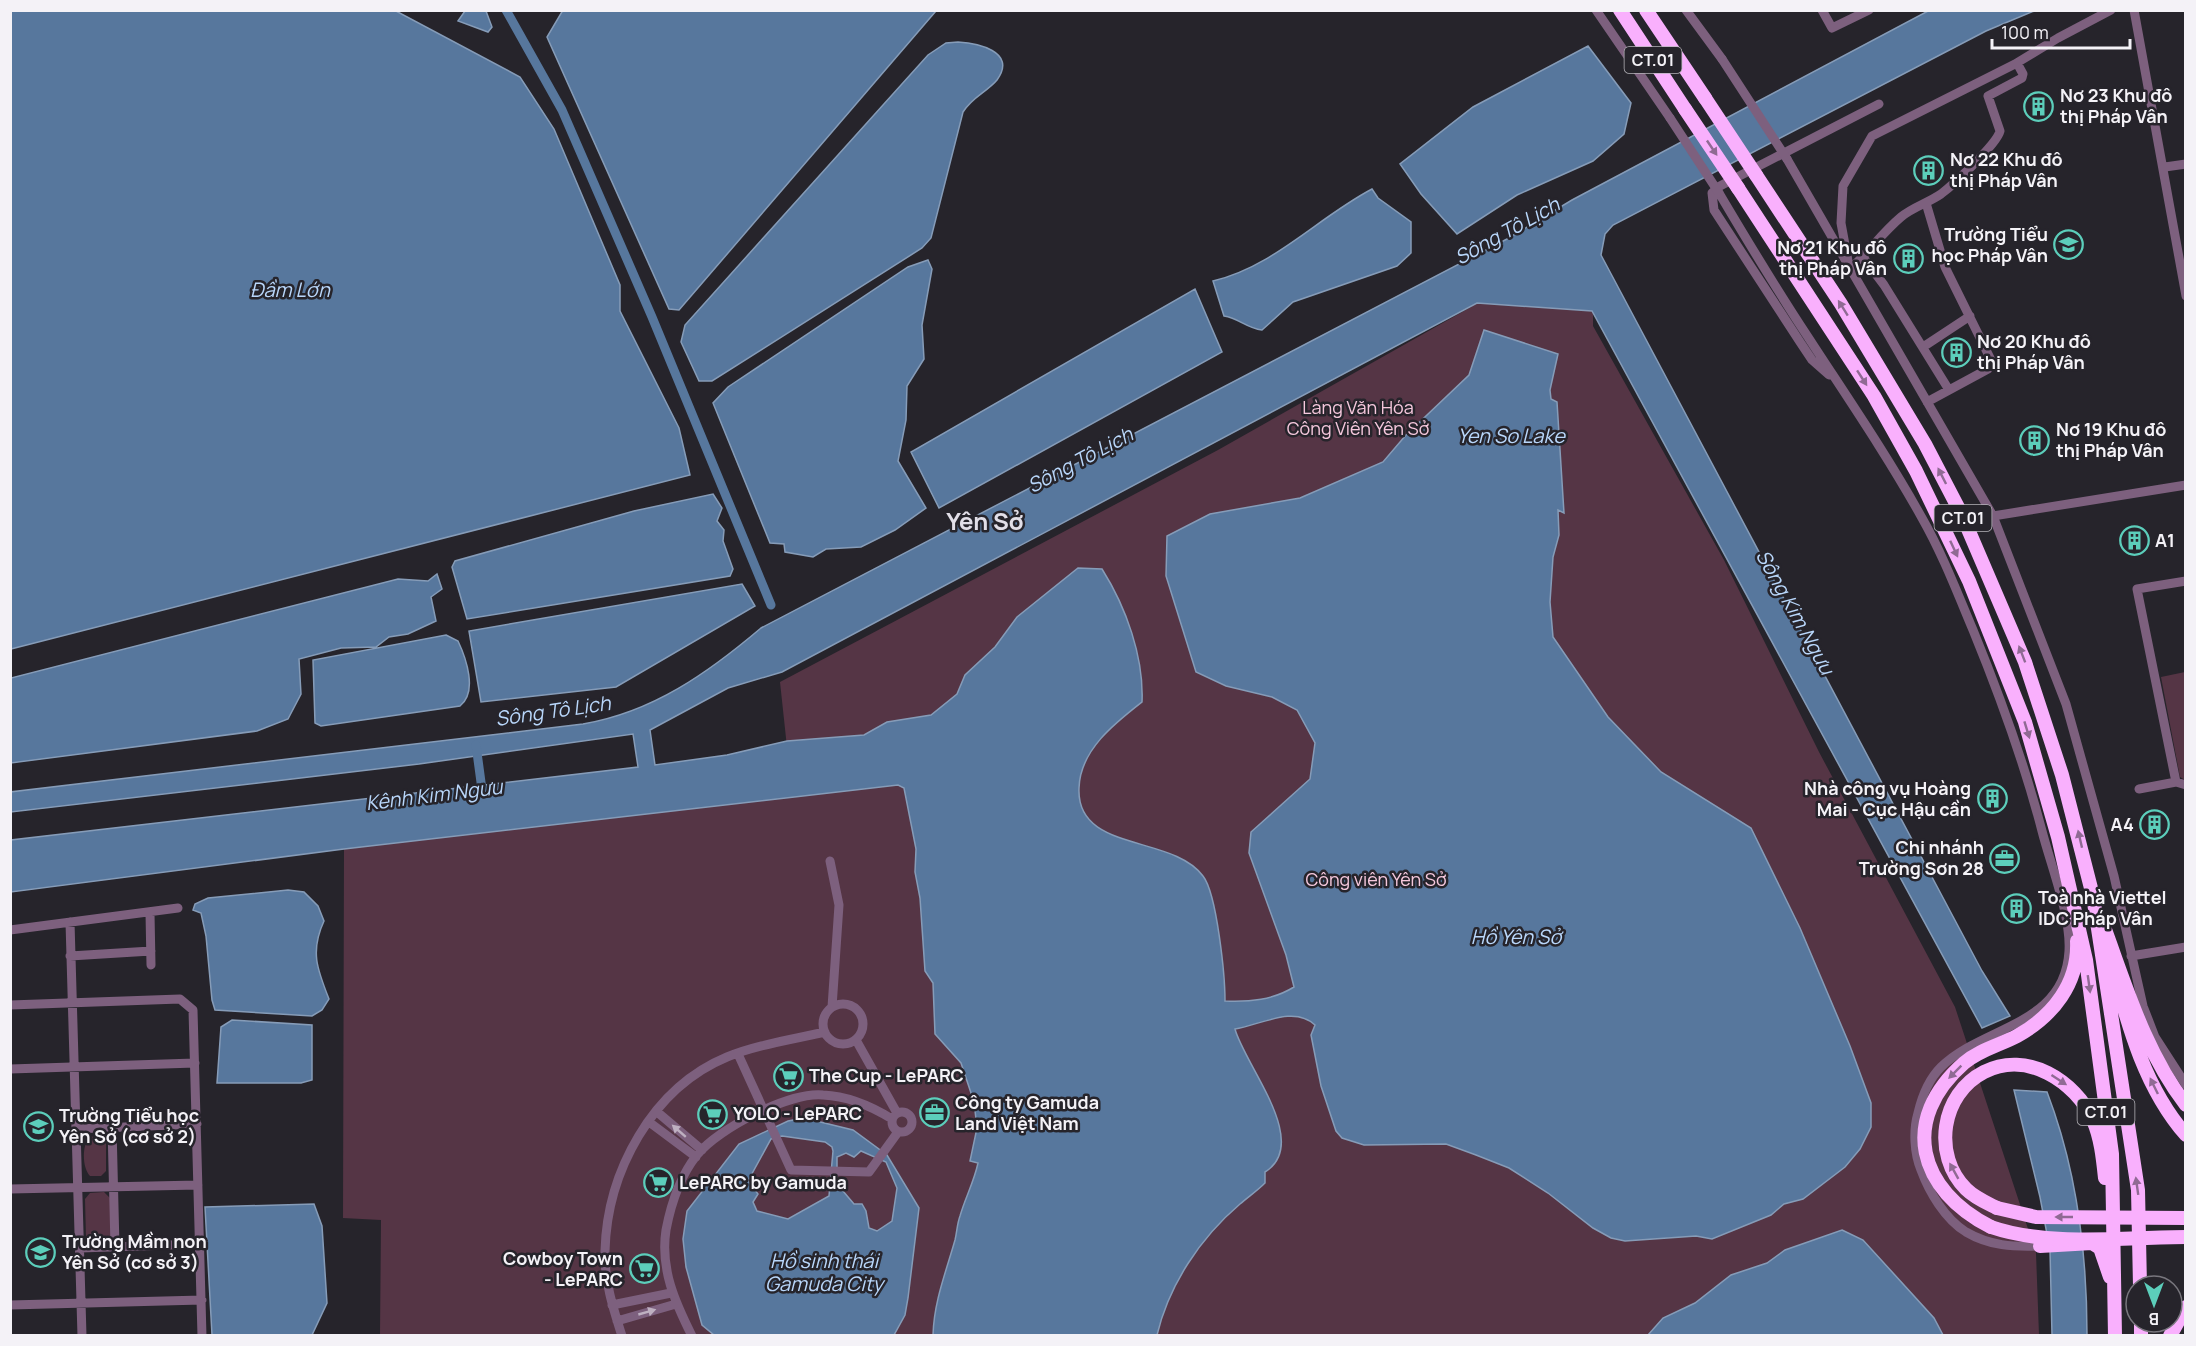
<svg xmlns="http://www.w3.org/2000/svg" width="2196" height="1346" font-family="Manrope,sans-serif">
	<rect width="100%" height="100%" fill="#26242b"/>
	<!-- green -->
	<path fill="#553545" d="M1476,301L1593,311V326L1724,560L1819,752L1955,1007L2036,1253L2039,1335H380L381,1220L343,1218L344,849L792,794L780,682L1218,450L1471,307Z
		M2185,672H2186L2185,780L2180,777L2161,677Z
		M101,1136L106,1142V1171L101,1176H90C82,1167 82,1147 89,1137Z
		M104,1192L110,1198L111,1237L105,1244L91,1245L86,1238L85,1199L90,1193Z"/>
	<!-- water -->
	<path fill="#57779d" stroke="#869cb8" stroke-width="1.5" fill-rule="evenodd" d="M11,10L396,11L520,77L554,129L620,285V311L679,428L690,475L11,649Z
		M563,10H936V11L679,310L669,309L547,37Z
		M465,11H486L492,27L488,32L458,21Z
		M1928,11H2034L1986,31L1613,225L1605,234L1601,255L1982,971L2010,1016L1982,1028L1592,311L1477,303L782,672L728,688L650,730L655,765L727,755L787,741L864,735L887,722L931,715L957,694L965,675L995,647L1017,617L1078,568L1102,569C1126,607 1144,657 1142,702C1115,723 1080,750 1079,788C1076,853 1172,834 1203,876C1217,894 1225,976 1225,1001C1250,1002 1273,1000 1294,987L1286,955L1249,853L1251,832L1310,779L1315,743L1297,710L1272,697L1226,686L1196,672L1166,576L1167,536L1210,514L1300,498L1383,462L1406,435L1469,375L1484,330L1558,354L1550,390L1551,399L1557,402L1564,513L1558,510L1559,535L1553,557L1550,602L1553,637L1608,717L1661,772L1751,828L1800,928L1850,1046L1871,1103V1127L1860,1149L1845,1167L1803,1199L1784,1204L1771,1215L1712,1239L1696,1236L1625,1241L1611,1238L1593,1228L1548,1193L1509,1168L1476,1155L1446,1144L1364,1145L1342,1138L1336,1131L1321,1086L1311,1035L1315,1025C1294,1005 1260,1025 1235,1029C1244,1064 1312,1143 1265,1172V1183C1257,1191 1248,1197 1240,1204C1200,1238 1169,1285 1157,1335H933C934,1301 946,1272 955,1240C957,1232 957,1224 960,1216C965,1198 974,1182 978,1163L970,1161L977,1128L974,1102L961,1063L935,1034L933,983L925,971L920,898L915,872L916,849L904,788L898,785L344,849L11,892V840L638,767L633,734L419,764L11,812L10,792L583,724C653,712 708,673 761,628L1507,239L1572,200Z
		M958,42C976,43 1018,51 997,80C987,92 972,97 963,112L931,238L922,248L712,381H699L681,342L685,325L928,55L946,43Z
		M1588,46L1631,103L1624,134L1593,161L1517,195L1457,234L1421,194L1400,164L1473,107Z
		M1372,189L1378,198L1411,222V253L1397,266L1293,302L1262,330C1246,328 1239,318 1224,316L1213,281C1275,266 1317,218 1372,189Z
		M928,260L932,269L922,325L924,359L907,386L906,420L898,461L926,508L895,530L861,547L826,549L813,557L785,552L784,544L770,543L713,403L728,387L908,267Z
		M1195,289L1222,352L939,508L911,452Z
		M713,494L722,508L717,521L724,530L723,541L733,569L730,576L467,619L452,567L455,561L634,511Z
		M437,574L442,589L431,597L436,621L408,634L389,637L376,647L341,648L299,659L301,694L288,719L257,731L11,763V678L398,579L428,581Z
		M742,584L755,606L616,687L481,702L469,631Z
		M446,635L458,641C466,658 478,692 460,706L321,726L315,723L313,660Z
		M288,890L304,892L318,906L324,921C310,951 317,969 329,999L322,1010L312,1016L215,1010L212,1000L206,936L201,913L193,910L195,904L208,898Z
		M232,1020L312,1025V1080L301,1083H217L221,1027Z
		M2014,1090L2047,1092C2077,1170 2087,1253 2087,1335H2052L2050,1250L2040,1197Z
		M804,1118L853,1130L887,1155L919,1208L908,1298L905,1315L894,1335H714L702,1325L686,1267L683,1239L687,1211L739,1144L788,1121ZM782,1136L825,1142L832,1147L833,1151L829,1196L788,1219L757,1211L753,1202L758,1194L748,1181L771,1139ZM861,1151L886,1162L897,1188L892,1221L877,1231L869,1228L866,1211L862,1204H854L837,1184V1157L846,1153L854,1157Z
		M314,1204L322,1226L327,1303L312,1335H212L205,1207Z
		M1842,1230L1863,1240L1934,1318L1943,1335H1648L1663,1318L1695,1303L1731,1275L1767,1263L1785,1250Z"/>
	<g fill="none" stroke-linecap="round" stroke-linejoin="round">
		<!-- canal -->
		<path stroke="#57779d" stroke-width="9" d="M506,10L562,110L652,317L771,605
			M476,745L483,797"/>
		<!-- minor -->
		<path stroke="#7d607e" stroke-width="9" d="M1596,10L1670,118
			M1686,10L1722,59
			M1822,10L1832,28L1869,10
			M2134,10L2186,296
			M1787,159L1993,516L2066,704L2114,876L2143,1006L2155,1037L2186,1085
			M2165,167L2186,164
			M1719,193C1748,242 1777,290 1808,337C1847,397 1887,455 1922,518C1942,553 1957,592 1973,630C2000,696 2024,762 2042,831C2051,866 2071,916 2069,951C2065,1026 1982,1026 1941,1067C1928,1080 1922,1096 1918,1113C1913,1130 1914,1153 1921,1170C1929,1192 1945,1219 1966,1232C1990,1246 2013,1247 2040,1246
			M1926,203L1945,267L1991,360L1988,369L1927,402
			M1863,257L1884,285L1949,390
			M1848,261L1841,223L1843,186L1872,136L2015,64L2058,38L2111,10
			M1850,269C1868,253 1882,233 1901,217C1913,207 1928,203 1941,194C1953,185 1997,144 2000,131L1988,96L2022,78L2023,74L2017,63
			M1923,347L1970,316
			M1829,375L1812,360L1800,342L1714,210L1712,193L1720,186L1879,104
			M1993,516L2186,485
			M2186,581L2137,589L2176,782L2186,785
			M2139,789L2176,782
			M830,861L839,905L832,1007
			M150,913L151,965
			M70,922L82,1336
			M10,930L178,908
			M70,956L151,951
			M2131,956L2186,947
			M823 1024a20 20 0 1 1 40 0a20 20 0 1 1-40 0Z
			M10,1005L180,999L193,1010L202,1336
			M856,1040L897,1113
			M738,1054L791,1170L869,1172L898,1132
			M10,1069L195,1063
			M656,1111L702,1150
			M892 1122a10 10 0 1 1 20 0a10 10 0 1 1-20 0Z
			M649,1122L696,1157
			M112,1127L115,1247
			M76,1129L197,1124
			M10,1189L198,1185
			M80,1248L200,1244
			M10,1305L202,1300
			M612,1305L671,1293
			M617,1321L676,1304
			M622,1336C613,1308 604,1280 605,1251C607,1172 652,1088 727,1057C755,1045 795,1039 825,1032
			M692,1336C675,1302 660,1269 666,1230C671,1204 680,1176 697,1155C719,1128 789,1092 823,1095C849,1096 871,1106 892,1119"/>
		<!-- highway -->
		<path stroke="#f9b0fd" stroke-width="14" d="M1620,10L1685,109
			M1646,10L1705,98
			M1756,175L1841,304L1925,444L1962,515L2025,662L2062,775L2093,896L2138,1190L2140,1286
			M1738,188L1874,396L1916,471L1969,581L2025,722L2058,837L2086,960L2112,1154L2115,1336
			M2103,924C2126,986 2145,1052 2186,1105
			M2110,959C2127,1021 2143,1086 2186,1135
			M1997,1208C1987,1203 1975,1198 1966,1189C1932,1155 1941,1094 1984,1072C2027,1050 2075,1081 2093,1120C2101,1138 2103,1159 2105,1178
			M1991,1227C1918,1190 1899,1120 1964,1063C1979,1050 2000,1045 2017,1036C2053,1016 2079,983 2077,941
			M2040,1246L2092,1243L2100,1248L2110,1277
			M2141,1322V1336
			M2170,1336L2186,1307"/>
		<!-- minor-bridge -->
		<path stroke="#7d607e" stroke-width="9" d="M1722,59L1787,159
			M1670,118L1719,193"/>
		<!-- highway-bridge -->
		<path stroke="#f9b0fd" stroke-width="14" d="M1705,98L1756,175
			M1685,109L1738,188
			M1997,1208L2036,1217L2186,1218
			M1991,1227C2049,1247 2124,1237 2186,1237"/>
	</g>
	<!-- one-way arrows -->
	<defs><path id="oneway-solid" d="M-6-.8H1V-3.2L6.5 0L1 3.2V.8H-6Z" transform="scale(1.5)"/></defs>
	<g fill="#906a94">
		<use href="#oneway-solid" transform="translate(1712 148) rotate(56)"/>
		<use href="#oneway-solid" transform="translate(1843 308) rotate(-122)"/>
		<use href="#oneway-solid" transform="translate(1862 378) rotate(57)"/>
		<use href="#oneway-solid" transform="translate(1942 476) rotate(-117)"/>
		<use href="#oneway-solid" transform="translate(1954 549) rotate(65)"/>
		<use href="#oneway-solid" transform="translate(2022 654) rotate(-111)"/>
		<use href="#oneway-solid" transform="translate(2027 730) rotate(73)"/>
		<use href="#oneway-solid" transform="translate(2080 839) rotate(-103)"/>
		<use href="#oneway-solid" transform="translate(2089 984) rotate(82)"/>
		<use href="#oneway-solid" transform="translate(1955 1072) rotate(135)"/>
		<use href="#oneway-solid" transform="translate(2059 1080) rotate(33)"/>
		<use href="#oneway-solid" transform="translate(2154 1086) rotate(-116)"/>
		<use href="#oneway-solid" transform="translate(1954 1171) rotate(-119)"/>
		<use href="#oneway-solid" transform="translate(2137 1186) rotate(-98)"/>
		<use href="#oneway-solid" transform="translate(2064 1217) rotate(180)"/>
	</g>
	<g fill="#beb0c1">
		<use href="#oneway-solid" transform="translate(679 1131) rotate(-139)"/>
		<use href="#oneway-solid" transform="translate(647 1312) rotate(-16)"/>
	</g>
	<!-- icons -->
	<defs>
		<symbol id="building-ring" viewBox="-11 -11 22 22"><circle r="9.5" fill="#26242b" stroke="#5ccebb" stroke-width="1.5"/><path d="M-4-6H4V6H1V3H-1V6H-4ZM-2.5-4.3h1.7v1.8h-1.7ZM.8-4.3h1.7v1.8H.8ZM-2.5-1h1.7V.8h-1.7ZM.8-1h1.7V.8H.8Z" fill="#5ccebb"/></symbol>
		<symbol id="school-ring" viewBox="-11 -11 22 22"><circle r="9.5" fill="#26242b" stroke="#5ccebb" stroke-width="1.5"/><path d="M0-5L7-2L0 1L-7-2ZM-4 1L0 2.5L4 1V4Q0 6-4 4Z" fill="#5ccebb"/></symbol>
		<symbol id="office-ring" viewBox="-11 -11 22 22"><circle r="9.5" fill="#26242b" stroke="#5ccebb" stroke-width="1.5"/><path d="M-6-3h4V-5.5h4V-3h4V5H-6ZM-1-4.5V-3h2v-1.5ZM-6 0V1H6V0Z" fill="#5ccebb"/></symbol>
		<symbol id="supermarket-ring" viewBox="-11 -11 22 22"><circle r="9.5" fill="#26242b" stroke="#5ccebb" stroke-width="1.5"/><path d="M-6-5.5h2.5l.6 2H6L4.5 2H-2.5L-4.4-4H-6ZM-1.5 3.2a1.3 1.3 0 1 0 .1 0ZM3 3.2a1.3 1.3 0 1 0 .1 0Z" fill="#5ccebb"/></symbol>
	</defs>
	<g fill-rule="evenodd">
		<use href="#building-ring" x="2022" y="90" width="33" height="33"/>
		<use href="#building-ring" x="1912" y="154" width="33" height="33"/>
		<use href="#school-ring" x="2052" y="228" width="33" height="33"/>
		<use href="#building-ring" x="1892" y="242" width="33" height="33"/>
		<use href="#building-ring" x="1940" y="336" width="33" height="33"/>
		<use href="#building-ring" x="2018" y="424" width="33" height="33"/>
		<use href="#building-ring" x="2118" y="524" width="33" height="33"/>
		<use href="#building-ring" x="1976" y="782" width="33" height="33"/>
		<use href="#building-ring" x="2138" y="808" width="33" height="33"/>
		<use href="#office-ring" x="1988" y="842" width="33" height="33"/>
		<use href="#building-ring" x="2000" y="892" width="33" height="33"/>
		<use href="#supermarket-ring" x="772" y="1060" width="33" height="33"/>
		<use href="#office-ring" x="918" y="1096" width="33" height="33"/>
		<use href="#supermarket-ring" x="696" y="1098" width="33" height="33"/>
		<use href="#school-ring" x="22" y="1110" width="33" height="33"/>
		<use href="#supermarket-ring" x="642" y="1166" width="33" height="33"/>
		<use href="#school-ring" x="24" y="1236" width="33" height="33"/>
		<use href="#supermarket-ring" x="628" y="1252" width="33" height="33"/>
	</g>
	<g text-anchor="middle" stroke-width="5" stroke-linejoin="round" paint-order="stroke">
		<!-- shield labels -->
		<g fill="#26242b" stroke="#b6b4ba" stroke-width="1.5">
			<rect x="1624.5" y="47" width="57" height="26" rx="4.5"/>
			<rect x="1934.5" y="505" width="57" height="26" rx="4.5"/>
			<rect x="2077.5" y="1099" width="57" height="26" rx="4.5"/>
		</g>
		<g font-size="16" font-weight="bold" fill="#f4f2f7">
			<text x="1653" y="66">CT.01</text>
			<text x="1963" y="524">CT.01</text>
			<text x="2106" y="1118">CT.01</text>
		</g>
		<!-- poi labels -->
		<g font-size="18" font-weight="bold" fill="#f4f2f7" stroke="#26242b" text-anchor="start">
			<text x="2060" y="102">Nơ 23 Khu đô<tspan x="2060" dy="21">thị Pháp Vân</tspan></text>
			<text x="1950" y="166">Nơ 22 Khu đô<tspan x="1950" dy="21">thị Pháp Vân</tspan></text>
			<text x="2048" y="241" text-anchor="end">Trường Tiểu<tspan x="2048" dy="21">học Pháp Vân</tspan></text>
			<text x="1887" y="254" text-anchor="end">Nơ 21 Khu đô<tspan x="1887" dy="21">thị Pháp Vân</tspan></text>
			<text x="1977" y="348">Nơ 20 Khu đô<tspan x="1977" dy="21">thị Pháp Vân</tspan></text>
			<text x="2056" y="436">Nơ 19 Khu đô<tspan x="2056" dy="21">thị Pháp Vân</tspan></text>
			<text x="2155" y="547">A1</text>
			<text x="1971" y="795" text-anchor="end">Nhà công vụ Hoàng<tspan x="1971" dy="21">Mai - Cục Hậu cần</tspan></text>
			<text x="2134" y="831" text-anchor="end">A4</text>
			<text x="1984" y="854" text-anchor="end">Chi nhánh<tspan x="1984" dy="21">Trường Sơn 28</tspan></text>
			<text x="2038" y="904">Toà nhà Viettel<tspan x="2038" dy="21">IDC Pháp Vân</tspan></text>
			<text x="809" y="1082">The Cup - LePARC</text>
			<text x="955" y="1109">Công ty Gamuda<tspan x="955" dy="21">Land Việt Nam</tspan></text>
			<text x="733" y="1120">YOLO - LePARC</text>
			<text x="59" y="1122">Trường Tiểu học<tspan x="59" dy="21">Yên Sở (cơ sở 2)</tspan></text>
			<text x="679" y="1189">LePARC by Gamuda</text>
			<text x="62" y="1248">Trường Mầm non<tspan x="62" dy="21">Yên Sở (cơ sở 3)</tspan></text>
			<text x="623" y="1265" text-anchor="end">Cowboy Town<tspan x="623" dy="21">- LePARC</tspan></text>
		</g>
		<!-- park labels -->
		<g font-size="18" fill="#f6c8dd" stroke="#26242b">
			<text x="1358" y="414">Làng Văn Hóa<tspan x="1358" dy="21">Công Viên Yên Sở</tspan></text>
			<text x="1376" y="886">Công viên Yên Sở</text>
		</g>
		<!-- water labels -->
		<g font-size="20" font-style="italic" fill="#b9d7fb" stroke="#26242b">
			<text transform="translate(1507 231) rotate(-29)" y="7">Sông Tô Lịch</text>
			<text x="290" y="297">Đầm Lớn</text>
			<text x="1511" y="443">Yen So Lake</text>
			<text transform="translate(1080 460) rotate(-28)" y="7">Sông Tô Lịch</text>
			<text transform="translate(1795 612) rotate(61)" y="7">Sông Kim Ngưu</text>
			<text transform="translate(553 711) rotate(-8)" y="7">Sông Tô Lịch</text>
			<text transform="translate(434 795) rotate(-7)" y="7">Kênh Kim Ngưu</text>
			<text x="1516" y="944">Hồ Yên Sở</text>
			<text x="824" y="1268">Hồ sinh thái<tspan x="824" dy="23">Gamuda City</tspan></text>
		</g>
		<!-- district labels -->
		<g font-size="24" font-weight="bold" fill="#e2dfe8" stroke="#26242b">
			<text x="985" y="530">Yên Sở</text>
		</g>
	</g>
	<!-- border -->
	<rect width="2196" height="1346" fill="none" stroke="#f4f2f7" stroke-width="24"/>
	<!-- north arrow -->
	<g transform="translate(2154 1304) rotate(180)"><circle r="28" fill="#26242b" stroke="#78767d" stroke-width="1.5"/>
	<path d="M0-4.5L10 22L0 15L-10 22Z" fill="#5ccebb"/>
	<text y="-9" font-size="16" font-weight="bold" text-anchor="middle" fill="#f4f2f7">B</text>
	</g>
	<!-- scale -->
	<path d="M1992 39v9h138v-9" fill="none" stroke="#f4f2f7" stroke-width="3"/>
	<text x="2001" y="39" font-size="18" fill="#f4f2f7" stroke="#26242b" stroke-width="4.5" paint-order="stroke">100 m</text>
</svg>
